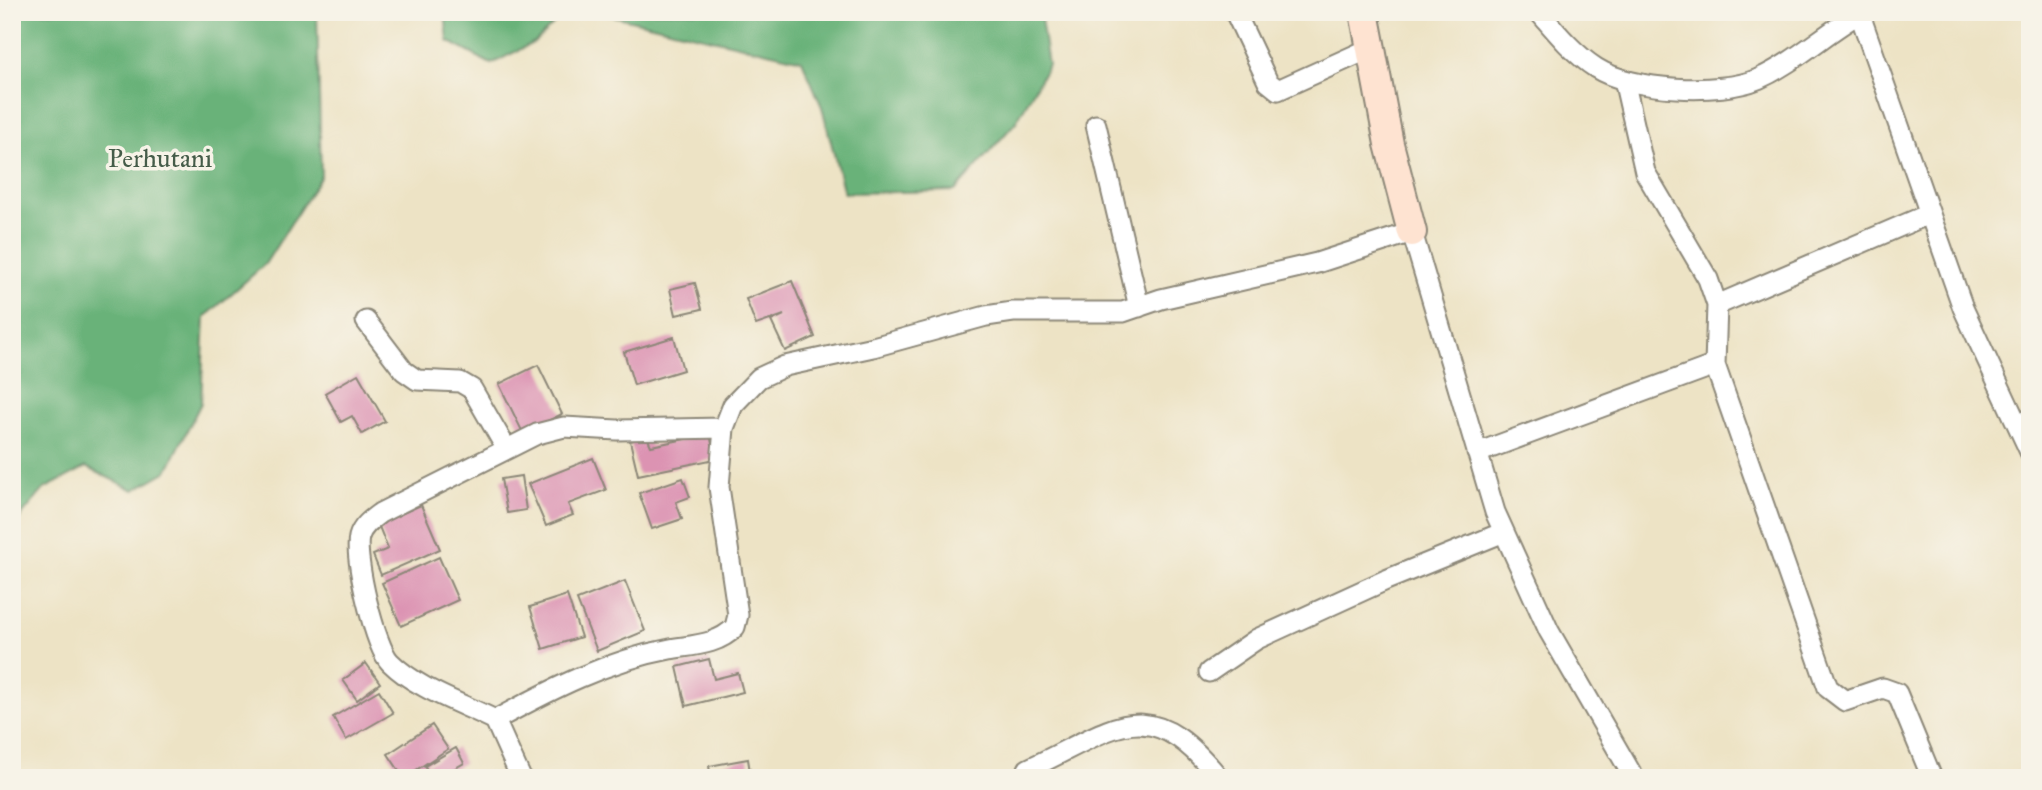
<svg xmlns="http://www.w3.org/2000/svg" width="2042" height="790" font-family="'IM FELL Great Primer',serif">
	<rect width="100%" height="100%" fill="#f7f3e8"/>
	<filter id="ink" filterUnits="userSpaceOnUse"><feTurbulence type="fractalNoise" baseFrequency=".0143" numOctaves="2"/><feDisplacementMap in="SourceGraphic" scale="14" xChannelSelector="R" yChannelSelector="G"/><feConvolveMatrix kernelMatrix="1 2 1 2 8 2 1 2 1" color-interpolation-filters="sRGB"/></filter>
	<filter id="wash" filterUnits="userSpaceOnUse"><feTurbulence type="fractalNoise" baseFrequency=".00686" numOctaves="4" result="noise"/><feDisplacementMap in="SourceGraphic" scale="28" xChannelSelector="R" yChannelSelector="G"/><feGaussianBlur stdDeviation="1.57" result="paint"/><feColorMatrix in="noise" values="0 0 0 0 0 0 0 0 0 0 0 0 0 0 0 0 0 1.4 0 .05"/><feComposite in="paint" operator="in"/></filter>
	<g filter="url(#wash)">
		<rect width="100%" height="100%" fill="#ede3c5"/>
		<!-- forest -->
		<path fill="#69b279" stroke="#4a6e52" stroke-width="2" d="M12,12H317L321,176L265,264L205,317L201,403L167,471L134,490L86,467L44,489L12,527Z
			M445,12H566L535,42L491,64L448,41Z
			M596,12H1040L1048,65L1016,122L955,191L844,193L822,107L802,60Z"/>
		<g id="blocks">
			<!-- building -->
			<path fill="#dc93b2" d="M792,281L815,337L785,351L771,321L784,315L756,325L746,299Z
				M695,283L702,309L676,315L670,289Z
				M674,337L683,370L634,385L624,352Z
				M538,365L562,414L523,433L499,384Z
				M358,374L385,421L362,434L352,416L341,422L325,393Z
				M710,434L715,459L638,475L630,441L647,437L651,446Z
				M593,458L606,490L568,504L573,515L546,526L528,484Z
				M521,476L526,510L507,513L501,479Z
				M683,478L690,497L676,502L682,519L652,529L639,493Z
				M421,505L440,549L381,575L373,555L388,549L378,524Z
				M439,557L458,600L401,626L382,583Z
				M625,581L645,631L597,651L577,600Z
				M567,595L581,637L543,649L530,607Z
				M709,659L714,679L738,673L743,692L686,706L677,667Z
				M366,663L380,683L357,700L343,680Z
				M379,690L393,713L346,740L333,717Z
				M432,725L448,749L404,778L388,754Z
				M456,748L464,763L438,778H431L425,766Z
				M748,759L751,778H711L709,766Z"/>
		</g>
	</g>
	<g filter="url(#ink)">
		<use href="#blocks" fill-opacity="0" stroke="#8c8778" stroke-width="2"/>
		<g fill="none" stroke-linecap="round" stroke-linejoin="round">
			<defs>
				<path id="street" d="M1235,12L1268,82L1278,90L1371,48
					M1539,12C1556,32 1574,54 1596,68C1632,91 1720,95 1758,79C1796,62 1826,32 1862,12
					M1859,12L1963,308L2030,452
					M1624,80L1645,172L1708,279L1717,305L1715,365
					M1096,125L1139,307
					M1717,305L1929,214
					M366,321L404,371L417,380L460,382L472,389L506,448
					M1477,453L1715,365L1828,688L1845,701L1883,688L1897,693L1932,778
					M1209,672L1257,639L1386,580L1504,532
					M495,720C461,703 417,689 390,662C375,647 354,558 359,537C362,526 372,519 380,513L537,434L564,427L617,430L724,428
					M1028,769C1115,729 1147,688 1219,778
					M521,778L495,720C552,689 606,661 670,649C694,645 718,645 735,627L738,615L719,487L724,428L733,405L759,378L785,366L873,347L986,316L1013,312H1123L1161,299L1317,263L1412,232L1495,512L1549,631L1634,778"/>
				<path id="secondary" d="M1364,12L1389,144L1412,232"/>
			</defs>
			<!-- street casing -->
			<use href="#street" stroke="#8c8778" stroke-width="23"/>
			<!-- secondary casing -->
			<use href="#secondary" stroke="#8c8778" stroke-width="32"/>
			<!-- street -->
			<use href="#street" stroke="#fff" stroke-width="19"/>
			<!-- secondary -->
			<use href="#secondary" stroke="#fee3d1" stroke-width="28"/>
		</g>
	</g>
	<g text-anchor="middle" stroke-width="7" stroke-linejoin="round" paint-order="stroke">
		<!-- park labels -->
		<g font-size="26" fill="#455c49" stroke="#f7f3e8">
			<text x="160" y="167">Perhutani</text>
		</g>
	</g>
	<!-- margin -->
	<rect width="2042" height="790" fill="none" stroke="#f7f3e8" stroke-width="42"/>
</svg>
